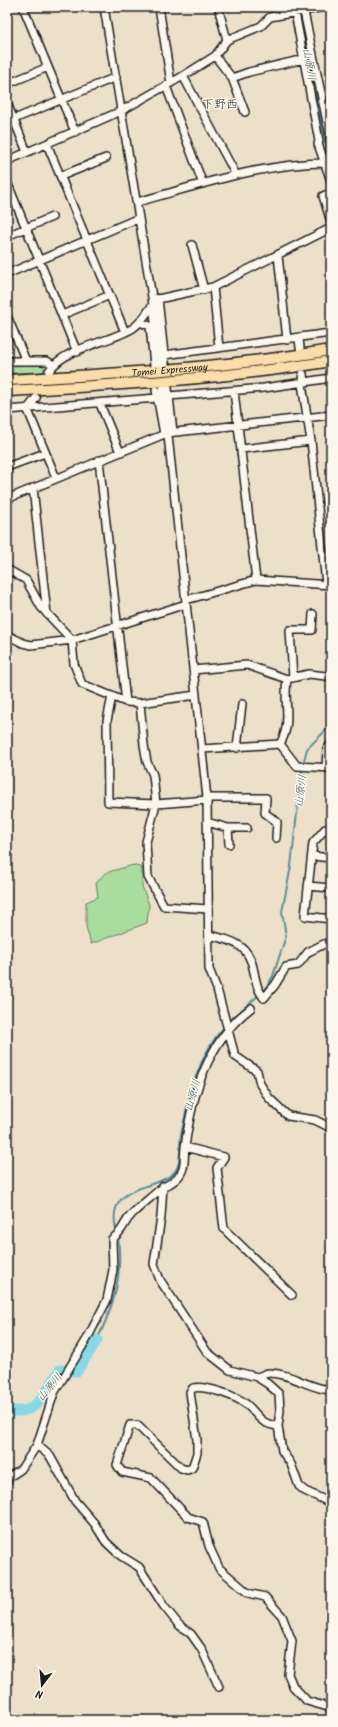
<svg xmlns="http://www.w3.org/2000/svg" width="338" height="1727" font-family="Kalam,'Klee One',sans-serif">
	<rect width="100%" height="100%" fill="#ede0cb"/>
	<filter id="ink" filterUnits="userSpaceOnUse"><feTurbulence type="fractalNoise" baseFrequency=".025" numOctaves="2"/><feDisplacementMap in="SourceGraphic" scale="8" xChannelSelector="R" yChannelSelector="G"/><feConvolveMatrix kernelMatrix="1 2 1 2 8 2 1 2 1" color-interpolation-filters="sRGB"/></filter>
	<g filter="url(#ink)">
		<!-- green -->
		<path fill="#a8dd9f" stroke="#627c5e" d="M40,365L44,366V372L7,373V366Z
			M133,865L142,868V886L149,905L147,923L91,944L86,927V902L98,897L96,883L105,873Z"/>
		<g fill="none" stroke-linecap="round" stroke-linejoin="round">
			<!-- stream -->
			<path stroke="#5d8d95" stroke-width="2" d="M298,7L329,162
				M303,764L307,749L331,725
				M263,993L273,976L286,936L282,912L291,866L302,768
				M228,1022L259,995
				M117,1233C101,1179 166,1192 177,1168C182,1158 179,1145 181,1135C189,1096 198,1055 225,1026
				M97,1340C114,1305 123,1277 118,1238"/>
			<!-- river -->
			<path stroke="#89d8e5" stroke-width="11" d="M7,1411C14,1411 22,1412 29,1409C42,1403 52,1382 60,1370L77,1371L97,1340"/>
			<defs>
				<path id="minor" d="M23,7L75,132
					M104,7L152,297L160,364
					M159,7L171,83
					M218,7L227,40
					M294,7L319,141L318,144L331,181
					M303,7L331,141
					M215,56L232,78L249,72L304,59
					M183,76L236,175
					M232,78L245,112
					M7,84L48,67
					M166,86L203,184
					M7,103L27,152
					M7,122L116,77
					M47,144L125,332
					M7,161L121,111L183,76L215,56L227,40L261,26L270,17L324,7
					M61,176L106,158
					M7,182L77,352
					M331,193L323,196L331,222
					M137,202C200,185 265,162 331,163
					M7,236L52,217
					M192,245L204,290
					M278,255L287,340
					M7,274L139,218
					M213,287L219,348
					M152,297L158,299L213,287L331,228
					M158,299L165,363
					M62,315L110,295
					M7,316L26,361
					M140,322L150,326L154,365
					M299,338L300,348
					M164,355L331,333
					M7,361H47L54,365
					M49,371C65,347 109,343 133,328C142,322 147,313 153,304
					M303,374L304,383
					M302,384L311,441L326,584
					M168,388L173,432
					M163,389L207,798L209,969L217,989L235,1056L257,1071L260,1084L269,1098L288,1116L315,1120L331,1128
					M156,390L164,434
					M234,391L256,580
					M169,396L264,388L331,378
					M100,404L120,452
					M29,407L36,398
					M27,408L56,478
					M7,410L157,398
					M241,449L311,441
					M99,460L126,702
					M7,467L45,453
					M33,488L47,614
					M7,499L167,433L331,415
					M7,569L26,580L41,607L72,640L74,664L82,684L126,702L140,703L196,695
					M186,600L256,580L331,585
					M7,635L23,643L31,645L72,640L186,604
					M193,670L247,665L287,679
					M293,678L290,630H312L313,614
					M112,696L107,721L108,802L156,804L207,800
					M140,703L144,745L147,762L153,775L156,804L146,842L148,877L164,906L208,909
					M280,744C293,722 283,703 287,679L309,674L326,676L331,675
					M237,748L242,704
					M202,749L280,744L297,766L331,768
					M326,768L327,749L331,744
					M207,798H266L265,813L277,822L276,838
					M207,822L228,828L229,844
					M228,828H247
					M331,829H325L313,843L305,916L331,919
					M312,856L331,858
					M308,886L331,888
					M209,935C234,941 249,944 254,972C256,982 257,989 264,998L275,985L286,967L298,965L308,952L324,944
					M185,1147L224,1157L217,1168L224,1229L292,1295
					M163,1186L161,1217L154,1264L160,1280L207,1352L230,1370L257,1377L268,1384L279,1394L280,1411L278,1426L282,1451L291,1464L299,1486L305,1491L331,1503
					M257,1377C261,1376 266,1373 269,1373C291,1373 310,1389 331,1390
					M278,1426C259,1424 259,1415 246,1404C236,1396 205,1385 193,1388L190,1392L197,1440V1453L192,1468L187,1470L181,1468L137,1425H130L117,1465L122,1472L151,1478L188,1517L203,1522L209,1546L219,1568L248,1593L265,1597L282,1616L292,1641L288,1674L293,1686L307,1701L331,1708
					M37,1445L50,1456L75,1501L94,1523L106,1542L121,1556L139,1567L163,1605L179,1625L191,1634L201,1648L219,1687
					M7,1482L9,1477L21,1469L37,1445L54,1393L87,1339L107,1300L113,1270L112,1239C124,1231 123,1223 132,1214C140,1206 149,1199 157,1192C166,1184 180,1181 183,1168C185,1161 184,1154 185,1147C192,1095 207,1041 251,1008"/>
				<g id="highway">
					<path id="s1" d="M7,380C115,374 224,368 331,350"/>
					<path d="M7,391C115,385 224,379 331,361"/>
				</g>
			</defs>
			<!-- minor casing -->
			<use href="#minor" stroke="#1c1c1c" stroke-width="10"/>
			<!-- highway casing -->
			<use href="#highway" stroke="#1c1c1c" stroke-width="13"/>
			<!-- minor -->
			<use href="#minor" stroke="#fbf7ec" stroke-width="7"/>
			<!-- highway -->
			<use href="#highway" stroke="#fbddab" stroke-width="10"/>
		</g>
	</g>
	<g text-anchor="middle" stroke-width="3" stroke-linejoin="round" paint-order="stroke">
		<!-- street labels -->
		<g font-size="10" fill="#1c1c1c" stroke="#fbf7ec">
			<text dy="4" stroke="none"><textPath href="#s1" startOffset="163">Tomei Expressway</textPath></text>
		</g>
		<!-- water labels -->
		<g font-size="11" font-style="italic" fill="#425e62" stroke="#fbf7ec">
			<text transform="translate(310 64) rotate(79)" y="4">山原川</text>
			<text transform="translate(300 791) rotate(-83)" y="4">山原川</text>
			<text transform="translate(192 1095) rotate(-74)" y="4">山原川</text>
			<text transform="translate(49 1387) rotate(-51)" y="4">山原川</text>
		</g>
		<!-- quarter labels -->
		<g font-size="12" fill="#1c1c1c" stroke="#fbf7ec">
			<text x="220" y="108">下野西</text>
		</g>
	</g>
	<!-- margin -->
	<rect width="338" height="1727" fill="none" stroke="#fbf7ec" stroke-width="24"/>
	<rect x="12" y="12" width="314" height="1703" fill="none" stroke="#1c1c1c" stroke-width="1.5" filter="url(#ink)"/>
	<!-- north arrow -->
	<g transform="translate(42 1685) rotate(196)" stroke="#fbf7ec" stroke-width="3" paint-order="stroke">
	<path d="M0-3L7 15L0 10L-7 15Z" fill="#1c1c1c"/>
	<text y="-6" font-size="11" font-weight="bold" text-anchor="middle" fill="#1c1c1c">N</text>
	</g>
</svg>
